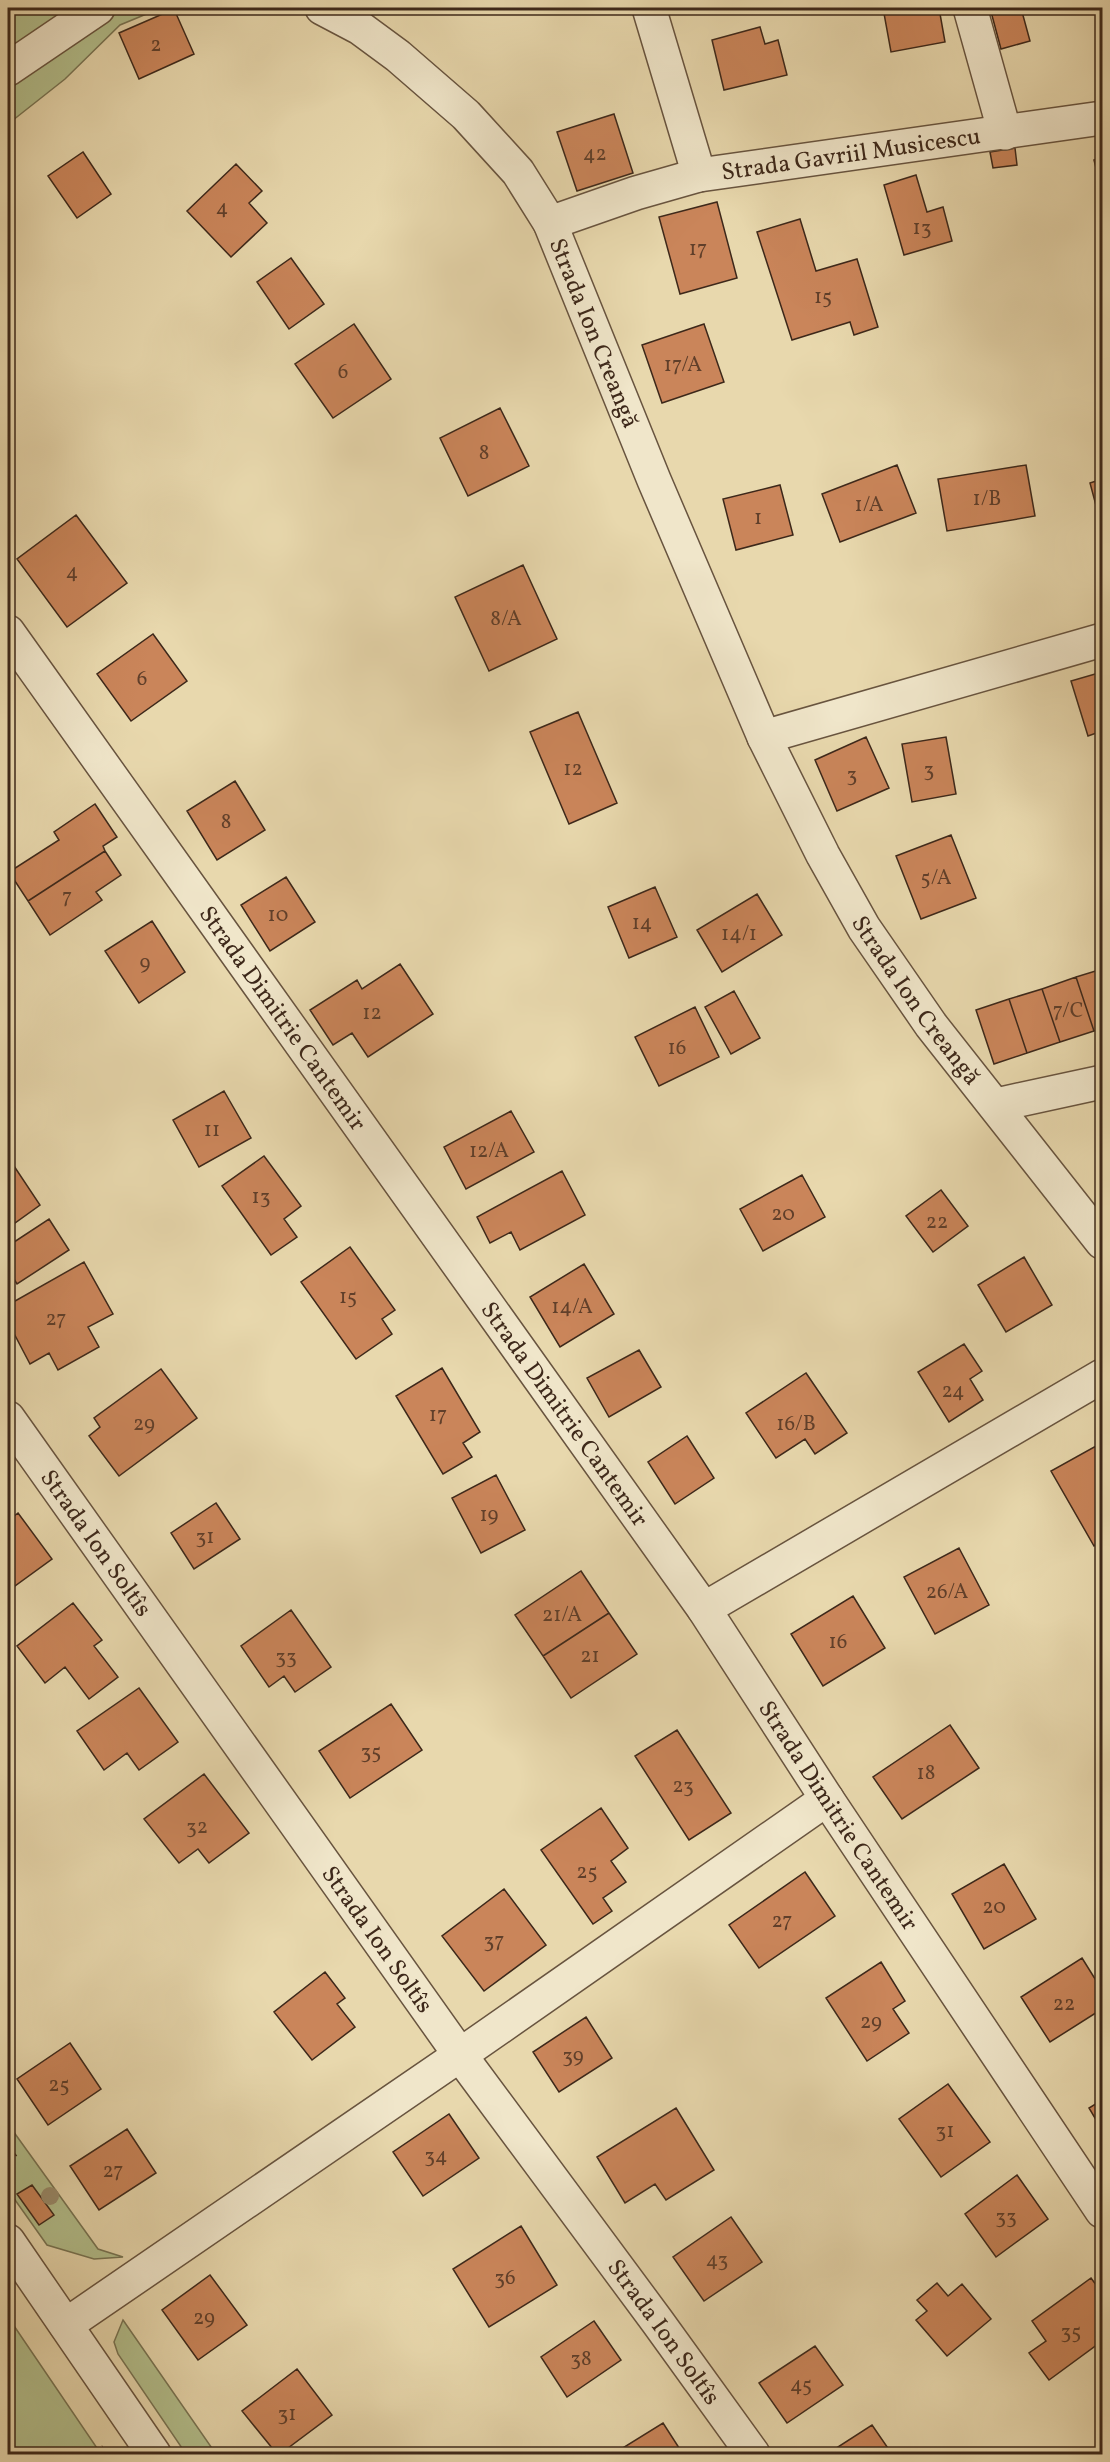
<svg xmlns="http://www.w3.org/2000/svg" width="1110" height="2462" font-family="Vollkorn,serif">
	<rect width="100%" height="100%" fill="#e8d8ad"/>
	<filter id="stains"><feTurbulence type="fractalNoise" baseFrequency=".00333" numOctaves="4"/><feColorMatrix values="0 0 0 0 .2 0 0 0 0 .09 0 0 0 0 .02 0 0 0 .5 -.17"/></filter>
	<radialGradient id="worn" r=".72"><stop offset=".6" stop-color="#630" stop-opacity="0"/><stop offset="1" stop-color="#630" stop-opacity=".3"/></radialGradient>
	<!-- green -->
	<path fill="#b3bf8c" stroke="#787453" stroke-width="1.5" d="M8,8H161L120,25L65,79L8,124Z
		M8,2124L98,2249L123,2257L94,2259L47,2245L8,2190Z
		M8,2317L101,2454H8Z
		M123,2320L216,2454H186L118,2354L114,2342Z"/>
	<!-- building -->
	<path fill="#ca855a" stroke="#3d281a" stroke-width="1.5" d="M883,8H939L945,42L891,52Z
		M990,8H1021L1030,41L1001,49Z
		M174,9L194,54L139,79L119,33Z
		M760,27L765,44L778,40L787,75L724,90L712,40Z
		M614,114L633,173L577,191L557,132Z
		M1015,148L1017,165L993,168L990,152Z
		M83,152L111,194L77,218L48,176Z
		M1102,157V192L1094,160Z
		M236,164L262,191L249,203L267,223L231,257L187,211Z
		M916,175L927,212L943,207L952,241L904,255L884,185Z
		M717,202L737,278L680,294L659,217Z
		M800,219L816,271L857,259L878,327L854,335L850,322L792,340L757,232Z
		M291,258L324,304L289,329L257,282Z
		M354,324L391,379L333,418L295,364Z
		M704,324L724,382L662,403L642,345Z
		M500,408L529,466L468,496L440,438Z
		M897,465L916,513L840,542L822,494Z
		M1026,465L1035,516L947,531L938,479Z
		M1102,479V528L1090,483Z
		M780,485L793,535L736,550L723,499Z
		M76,515L127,583L67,627L17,559Z
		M523,565L557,639L489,671L455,597Z
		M153,634L187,681L131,721L97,674Z
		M1102,672V731L1088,736L1071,681Z
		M578,712L617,803L569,824L530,732Z
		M866,737L889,788L837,811L815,760Z
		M946,737L956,794L912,802L902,744Z
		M235,781L265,830L217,860L187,811Z
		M95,804L117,837L103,846L105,851L28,901L9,872L59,840L54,832Z
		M951,835L976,898L921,919L896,856Z
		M105,851L121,875L96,892L102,900L50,935L28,901Z
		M286,877L315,922L270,951L241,905Z
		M655,887L677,937L629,958L608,907Z
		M757,894L782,935L722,972L697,930Z
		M152,921L185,972L139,1003L105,951Z
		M400,964L433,1014L368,1057L352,1033L333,1045L310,1010L357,980L362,989Z
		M1102,969V1028L1094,1031L1076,977Z
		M1076,977L1094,1031L1060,1042L1042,989Z
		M1042,989L1060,1042L1027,1053L1009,999Z
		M734,991L760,1038L731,1054L705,1007Z
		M1009,999L1027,1053L994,1064L976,1010Z
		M695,1007L719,1057L659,1086L635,1037Z
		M224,1091L251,1138L199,1167L173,1120Z
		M511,1111L534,1152L466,1189L444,1147Z
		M264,1156L301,1206L284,1219L297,1237L271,1255L222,1186Z
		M8,1157L40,1205L8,1228Z
		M562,1171L585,1215L520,1250L511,1232L490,1243L477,1217Z
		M802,1175L825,1217L763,1251L740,1209Z
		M941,1190L968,1226L933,1252L906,1216Z
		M49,1219L69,1250L17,1284L8,1269V1246Z
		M350,1247L395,1310L382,1319L392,1334L356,1359L301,1282Z
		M1024,1257L1052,1305L1006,1332L978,1285Z
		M84,1262L113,1314L88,1327L99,1347L58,1370L49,1353L30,1364L8,1322V1305Z
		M584,1264L614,1314L560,1347L530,1297Z
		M964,1344L982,1371L970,1379L983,1400L949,1422L918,1372Z
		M639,1350L661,1387L609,1417L587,1378Z
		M442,1368L480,1432L463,1443L472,1457L443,1474L396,1396Z
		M161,1369L197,1418L119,1476L89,1436L100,1427L94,1418Z
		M806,1373L847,1433L815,1454L805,1439L776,1458L746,1413Z
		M687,1436L714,1478L675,1504L648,1462Z
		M1096,1446L1102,1456V1541L1094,1546L1051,1471Z
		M496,1475L525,1530L481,1553L452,1498Z
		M216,1503L240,1539L194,1569L171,1533Z
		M18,1513L52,1559L8,1591V1521Z
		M959,1548L989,1605L935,1634L904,1577Z
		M581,1571L609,1613L543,1656L515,1615Z
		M853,1596L885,1648L823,1686L791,1634Z
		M73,1603L102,1640L94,1646L118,1677L89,1699L65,1667L45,1683L17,1646Z
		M291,1610L331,1667L295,1692L284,1676L269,1687L241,1646Z
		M609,1613L637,1654L571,1698L543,1656Z
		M139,1688L178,1742L139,1770L127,1753L104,1770L77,1731Z
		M391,1704L422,1750L350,1798L319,1751Z
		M950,1725L979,1768L902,1819L873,1777Z
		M677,1730L731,1813L689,1840L635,1756Z
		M204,1774L249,1833L209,1863L198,1849L179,1863L144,1819Z
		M601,1808L628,1848L611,1861L626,1882L603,1898L612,1911L593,1924L541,1850Z
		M1004,1864L1036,1919L984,1949L952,1894Z
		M805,1872L835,1916L759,1968L729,1925Z
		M504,1889L546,1945L484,1991L442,1936Z
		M1082,1958L1102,1990V2009L1050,2042L1021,1997Z
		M881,1962L905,2001L893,2009L909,2033L867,2061L826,1998Z
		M325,1972L345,1998L337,2004L355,2027L312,2060L274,2012Z
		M586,2017L612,2058L559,2092L533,2052Z
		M70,2043L101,2089L48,2125L17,2079Z
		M948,2084L990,2142L941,2177L899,2119Z
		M1102,2100V2130L1089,2108Z
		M676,2108L714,2170L666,2200L655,2184L625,2203L597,2157Z
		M449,2114L479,2158L423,2196L393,2152Z
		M127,2129L156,2173L99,2210L70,2166Z
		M1017,2175L1048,2219L996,2257L965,2214Z
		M32,2185L54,2215L39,2225L17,2194Z
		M731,2217L762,2262L704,2301L673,2257Z
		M521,2226L557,2285L489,2327L453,2269Z
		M210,2275L247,2325L198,2360L162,2310Z
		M1091,2278L1102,2293V2341L1049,2380L1029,2353L1046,2341L1032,2321Z
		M937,2283L948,2296L962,2284L991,2319L947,2356L916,2320L927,2311L917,2300Z
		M594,2321L621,2360L567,2397L541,2357Z
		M815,2346L843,2385L787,2423L759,2383Z
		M297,2369L332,2415L280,2454H277L242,2411Z
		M663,2423L683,2454H613Z
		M872,2425L892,2454H827Z"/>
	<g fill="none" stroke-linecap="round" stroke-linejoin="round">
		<defs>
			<g id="minor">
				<path id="s1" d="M322,8L360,28L398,56L466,115L518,172L550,223L654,480L764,737L823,855L864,928L931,1025L1102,1242"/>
				<path d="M649,8L699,175"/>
				<path d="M970,8L1005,133"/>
				<path d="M8,69L98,8"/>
				<path id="s2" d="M550,223L636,193L699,175L1102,118"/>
				<path id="s3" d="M8,632L704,1609L827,1799L1102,2211"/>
				<path d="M764,737L1102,640"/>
				<path d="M996,1105L1102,1082"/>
				<path id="s4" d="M8,1418L460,2055L657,2321L753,2454"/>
				<path d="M704,1609L1102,1376"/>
				<path d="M8,2241L154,2454"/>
				<path d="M66,2325L460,2055L827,1799"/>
			</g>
		</defs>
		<!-- minor casing -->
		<use href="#minor" stroke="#68543f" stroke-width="36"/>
		<!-- path -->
		<path stroke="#3d281a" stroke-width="4" stroke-dasharray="1.5 3" stroke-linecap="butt" d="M8,2161L16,2154
			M91,2454L103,2447"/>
		<!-- minor -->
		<use href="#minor" stroke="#f0e6ca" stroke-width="33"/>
	</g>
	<!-- trees -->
	<circle fill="#9a8c6c" cx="50" cy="2196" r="9"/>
	<g text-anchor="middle" stroke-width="5" stroke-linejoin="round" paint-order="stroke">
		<!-- number labels -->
		<g font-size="21" fill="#603f2a">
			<text x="156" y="51">2</text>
			<text x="595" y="160">42</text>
			<text x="222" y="214">4</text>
			<text x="922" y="234">13</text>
			<text x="698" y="255">17</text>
			<text x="823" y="303">15</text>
			<text x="683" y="371">17/A</text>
			<text x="343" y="378">6</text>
			<text x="484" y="459">8</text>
			<text x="987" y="505">1/B</text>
			<text x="869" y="511">1/A</text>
			<text x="758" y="524">1</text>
			<text x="72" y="578">4</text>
			<text x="506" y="625">8/A</text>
			<text x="142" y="685">6</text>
			<text x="573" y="775">12</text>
			<text x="929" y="776">3</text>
			<text x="852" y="781">3</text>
			<text x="226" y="828">8</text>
			<text x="936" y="884">5/A</text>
			<text x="67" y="903">7</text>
			<text x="278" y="921">10</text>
			<text x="642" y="929">14</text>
			<text x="739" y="940">14/1</text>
			<text x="145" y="969">9</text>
			<text x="1068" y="1017">7/C</text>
			<text x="372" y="1019">12</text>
			<text x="677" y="1054">16</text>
			<text x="212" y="1136">11</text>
			<text x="489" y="1157">12/A</text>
			<text x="261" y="1203">13</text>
			<text x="783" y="1220">20</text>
			<text x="937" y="1228">22</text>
			<text x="348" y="1303">15</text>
			<text x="572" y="1313">14/A</text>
			<text x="56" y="1325">27</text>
			<text x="953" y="1397">24</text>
			<text x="438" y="1421">17</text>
			<text x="144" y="1430">29</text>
			<text x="796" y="1430">16/B</text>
			<text x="489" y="1521">19</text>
			<text x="205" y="1543">31</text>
			<text x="947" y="1598">26/A</text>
			<text x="562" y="1621">21/A</text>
			<text x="838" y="1648">16</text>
			<text x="590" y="1662">21</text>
			<text x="286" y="1663">33</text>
			<text x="371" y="1758">35</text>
			<text x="926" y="1779">18</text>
			<text x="683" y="1792">23</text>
			<text x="197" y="1833">32</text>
			<text x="587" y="1878">25</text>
			<text x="994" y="1913">20</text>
			<text x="782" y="1927">27</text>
			<text x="494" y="1947">37</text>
			<text x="1064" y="2010">22</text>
			<text x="871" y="2028">29</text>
			<text x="573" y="2062">39</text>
			<text x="59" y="2091">25</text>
			<text x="945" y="2137">31</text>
			<text x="436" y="2162">34</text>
			<text x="113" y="2177">27</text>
			<text x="1006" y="2223">33</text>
			<text x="717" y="2266">43</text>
			<text x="505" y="2284">36</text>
			<text x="204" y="2324">29</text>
			<text x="1071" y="2338">35</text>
			<text x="581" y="2365">38</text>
			<text x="801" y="2391">45</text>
			<text x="287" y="2420">31</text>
		</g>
		<!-- street labels -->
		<g font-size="24" fill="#3d281a" stroke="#f0e6ca">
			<text dy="8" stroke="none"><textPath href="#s2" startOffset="310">Strada Gavriil Musicescu</textPath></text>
			<text dy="8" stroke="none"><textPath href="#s1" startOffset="436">Strada Ion Creangă</textPath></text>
			<text dy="8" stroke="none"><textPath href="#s1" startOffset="1179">Strada Ion Creangă</textPath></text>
			<text dy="8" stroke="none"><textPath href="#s3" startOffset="474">Strada Dimitrie Cantemir</textPath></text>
			<text dy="8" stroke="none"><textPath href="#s3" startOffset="960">Strada Dimitrie Cantemir</textPath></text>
			<text dy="8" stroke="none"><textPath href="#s4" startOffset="153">Strada Ion Soltîs</textPath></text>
			<text dy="8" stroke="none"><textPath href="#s3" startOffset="1446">Strada Dimitrie Cantemir</textPath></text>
			<text dy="8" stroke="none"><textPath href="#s4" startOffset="639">Strada Ion Soltîs</textPath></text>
			<text dy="8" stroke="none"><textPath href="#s4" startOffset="1125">Strada Ion Soltîs</textPath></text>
		</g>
	</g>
	<!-- margin -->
	<rect width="1110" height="2462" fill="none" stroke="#e8d8ad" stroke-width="30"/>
	<rect x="9" y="9" width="1092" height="2444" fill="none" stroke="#3d281a" stroke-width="3"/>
	<rect x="15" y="15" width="1080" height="2432" fill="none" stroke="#3d281a" stroke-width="1.5"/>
	<rect width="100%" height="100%" filter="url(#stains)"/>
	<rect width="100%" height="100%" fill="url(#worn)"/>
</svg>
